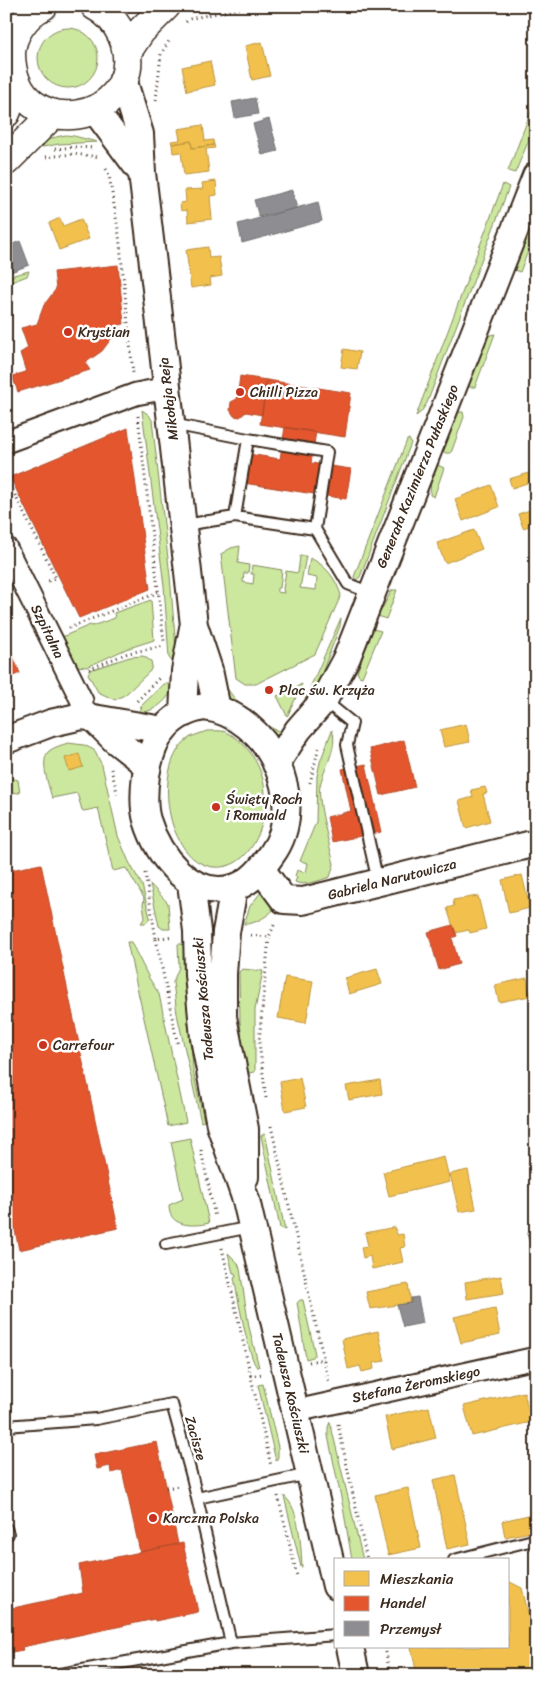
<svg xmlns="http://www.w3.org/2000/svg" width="542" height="1681" font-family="Sriracha,sans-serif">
	<rect width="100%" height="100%" fill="#fff"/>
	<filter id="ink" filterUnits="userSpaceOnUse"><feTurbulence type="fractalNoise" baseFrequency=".02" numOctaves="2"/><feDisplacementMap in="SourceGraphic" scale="10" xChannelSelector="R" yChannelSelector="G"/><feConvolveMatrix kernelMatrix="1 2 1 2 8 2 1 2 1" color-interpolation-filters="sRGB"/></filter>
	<g filter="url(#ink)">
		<!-- green -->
		<path fill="#cce89f" stroke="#84895e" d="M38 58a30 30 0 1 1 60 0a30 30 0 1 1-60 0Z
			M536,98V123L515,173L508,171Z
			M66,135L74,136L97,142L59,144L32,149C42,141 53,137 66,135Z
			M503,184L509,187L427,403L421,412L416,416Z
			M536,206V230L520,272L510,269Z
			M29,271L27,276L6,284V277Z
			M495,334L475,387H467L485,336Z
			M142,410L149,415L152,420L170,576L177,661H172L169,658L164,586Z
			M456,412H463L464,417L451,453H445L441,450Z
			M409,439L411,443L360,577L356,580L354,577L355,574L407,440Z
			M436,464L444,468L434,497L430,495L431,477Z
			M240,546L238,563L249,565L248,573H244L243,582L253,584L254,574H251L252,565L282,570L280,588H277V592L284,593L283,589L286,571L298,573L300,556H306L300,588L316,590L317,578L307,576L310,558C326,565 336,579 341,595L315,654L256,684H245L236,678L221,554L231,548Z
			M392,590H397L386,619L378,616Z
			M151,600L154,640L126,649L87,667L77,666L62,637L90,625L92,626L115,618L114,613Z
			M341,618L340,626L313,696L297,717Z
			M373,629L381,631L362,677L359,676L357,672Z
			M143,656L151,661L152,666L150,671L126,694L115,700L98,692L88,674L90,670L130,657Z
			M223,682C236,704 257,723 281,732L271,741C256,725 225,704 223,682Z
			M164,684H175C167,702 157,710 137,714L142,708L140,707Z
			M302,684L288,715L287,716L277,696Z
			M332,730C339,746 323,770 320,786C317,801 330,847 334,864L330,877C320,880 305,887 295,882L297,877L295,876L297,870L306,873L308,863L300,861L316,822L317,776L320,762Z
			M207,731C213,731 221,730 226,732C231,734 238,739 242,743C255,756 264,774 265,793C268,824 250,871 213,867C191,864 180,845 173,826C164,799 164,756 189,738C194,735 202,733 207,731Z
			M68,743L84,745L94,750L102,765L118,836L129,862L142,885L150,918L146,923H141L145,917L143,905L144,898L126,868L113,871L98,808L84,811L82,810L77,793L52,798C49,786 39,761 49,751C54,747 62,745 68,743Z
			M8,777L18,780L20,793L6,792V778Z
			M150,884L168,903L170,929H163L159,926Z
			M261,892L268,901L277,906C271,914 255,925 244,924L250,906Z
			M127,942H131L149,978L159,994L186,1122L168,1126Z
			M178,944H187L190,1021H187L188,1025L190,1026L193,1071L204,1121L201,1122L177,1014L173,982L179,967Z
			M242,969L263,971L255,1010V1072L249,1073L246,1070L240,1023L239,972Z
			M265,1133L285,1230L280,1228L261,1136Z
			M190,1138L209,1223C193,1227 168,1227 169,1205L183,1199L171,1142Z
			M228,1253L238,1263L240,1269L249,1327L259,1367H257C249,1360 237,1293 234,1278L236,1277L235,1273H233Z
			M300,1300H303L315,1354L313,1357L306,1359L298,1308L297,1303Z
			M263,1384L278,1447V1457L276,1461L258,1385Z
			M330,1422L363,1560H352L343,1507L328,1436V1427Z
			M284,1496C300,1508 301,1548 302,1567H301Z"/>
		<!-- homes -->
		<path fill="#f2c14e" stroke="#bb9440" d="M262,42L270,76L252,80L245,46Z
			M210,61L215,85L187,91L182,67Z
			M203,125L205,141L213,140L214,145L192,148L191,141L172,144L171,141L180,140L178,129Z
			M191,141L192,148L214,145L215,148L206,149L209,172L184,175L181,152L173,153L172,144Z
			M216,181L217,195L210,196L212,219L188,222L187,210L181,211L180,203L186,202L185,190L203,189L202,183Z
			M60,218L63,226L81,219L89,239L59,250L49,223Z
			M208,247L209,258L219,257L222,276L210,278L211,285L191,288L186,250Z
			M344,349L360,352L357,369L341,367Z
			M536,471V480L512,488L509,479Z
			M491,485L499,507L463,521L455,499Z
			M536,508V524L523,528L518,514Z
			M474,530L482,549L445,563L437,543Z
			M466,724L470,742L444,747L440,730Z
			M79,754L83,767L69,771L65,758Z
			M485,787L487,793L483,794L490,821L466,828L459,801L473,797L471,790Z
			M522,875L530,908L509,913L502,880Z
			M478,896L486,929L470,933L469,930L455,933L447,908L454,906L453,900Z
			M377,969L382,984L349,994L345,978Z
			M285,977L313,981L306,1023L278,1018Z
			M527,978L530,996L499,1002L495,985Z
			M300,1078L306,1107L285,1111L280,1082Z
			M380,1080L382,1094L349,1100L346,1086Z
			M444,1157L450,1182L389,1196L383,1172Z
			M468,1170L476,1209L459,1212L450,1174Z
			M395,1227L397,1235L403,1234L405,1247L400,1248L403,1262L372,1269L370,1256L363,1258L361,1247L368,1246L365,1233Z
			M501,1276L504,1293L467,1299L465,1282Z
			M408,1284L411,1303L370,1309L366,1292Z
			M495,1308L500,1335L461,1343L454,1317Z
			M378,1331L385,1361L373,1363L374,1369L362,1372L360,1366L348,1369L342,1339Z
			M524,1392L531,1422L472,1436L464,1406Z
			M429,1407L436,1438L392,1449L385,1417Z
			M455,1475L470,1544L447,1549L433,1480Z
			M408,1488L421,1548L388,1555L375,1495Z
			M533,1514L536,1531L505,1537L502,1521Z
			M508,1581L522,1588L530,1620L533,1619L536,1631V1675H417L411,1647H508Z"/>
		<!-- shops -->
		<path fill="#e4572e" stroke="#b14a29" d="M118,265L124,324L114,326L113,336L108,343L102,351L85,363L90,370L18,392L12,376L26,372L20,353L28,348L21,328L37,324L44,305L56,289L54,272Z
			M240,376L267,380L262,415L246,412L240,417L234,416L230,410L231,402L237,399Z
			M267,380L351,393L345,437L260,424Z
			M285,427L316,432L311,463L351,469L346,499L237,482L242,453L280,459Z
			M128,428L150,589L79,618L10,477Z
			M6,640L20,673L6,679Z
			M404,740L415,787L381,795L370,749Z
			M366,764L381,832L332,842L327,817L351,811L342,769Z
			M41,864L118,1228L19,1250L13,1220L6,1221V871Z
			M453,925L457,936L452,938L459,964L439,970L428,932Z
			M157,1442L178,1544L140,1552L122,1470L111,1473L110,1466L97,1469L94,1455Z
			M183,1543L198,1612L155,1621V1619L22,1647L23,1650L6,1653V1582L13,1608L83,1593L79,1565Z"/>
		<!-- industry -->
		<path fill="#8d8d92" stroke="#746f6f" d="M255,98L258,114L235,118L232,102Z
			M269,119L278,151L262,155L253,124Z
			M292,190L297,208L259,217L254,200Z
			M318,202L322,221L242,243L238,224Z
			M20,241L29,265L11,272L6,259V247Z
			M536,1231V1248L532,1249L527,1234Z
			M418,1297L423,1323L403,1327L397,1305L411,1303V1298Z"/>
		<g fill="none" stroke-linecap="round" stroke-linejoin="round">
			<defs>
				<path id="service" d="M172,424L248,439L235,517
					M248,439L327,452L315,529L348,584L371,593
					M184,525L235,517L315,529
					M325,701L352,723L347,745L378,882
					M166,1244L251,1227
					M6,1426L96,1419L172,1404L192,1477L231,1643
					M197,1498L309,1474
					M6,1528L8,1534L6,1535
					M454,1560L529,1541L536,1545
					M55,1675L231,1643L336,1635"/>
				<path id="minor" d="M6,442L136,394L167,388
					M6,548L82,701V716
					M296,1411L536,1358"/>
				<path id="tertiary" d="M123,79L140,134L142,173L156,289L194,625L209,670L217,709
					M95,110L142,173
					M205,707C268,715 310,801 272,854C263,867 251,883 233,888C191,900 158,856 147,820C143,806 144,790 146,775C152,740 166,713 205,707Z
					M183,714L185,671L193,628
					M94,719L115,740L148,766
					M6,740L51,723L82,716L163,730
					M276,764L298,730L324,700L347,657L536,176
					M261,869L284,900L303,901L536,843
					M191,883L197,931L198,974L204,1038L220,1125L246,1200L336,1586
					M234,888L226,932L223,974V1017L245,1129V1177
					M350,1647L356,1675"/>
				<path id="secondary" d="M43,6C26,14 11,35 11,54C13,149 146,124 125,44C120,28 110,14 95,6
					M127,52L141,31L166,6
					M6,113L17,85
					M6,161L53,114"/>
			</defs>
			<!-- service casing -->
			<use href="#service" stroke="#3b2a1e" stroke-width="14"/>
			<!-- minor casing -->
			<use href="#minor" stroke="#3b2a1e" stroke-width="25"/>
			<!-- tertiary casing -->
			<use href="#tertiary" stroke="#3b2a1e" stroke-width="30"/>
			<!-- secondary casing -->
			<use href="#secondary" stroke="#3b2a1e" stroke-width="31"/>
			<!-- path -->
			<path stroke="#3b2a1e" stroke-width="3" stroke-dasharray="1 4" stroke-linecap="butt" d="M189,11L212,6
				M186,22L189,19L251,6
				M156,100L161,54L169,41
				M55,149L74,147L94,148
				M46,157L73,154L100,157
				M106,169L109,175L119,235L133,373
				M138,416L164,641
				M6,477L56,578L46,582
				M69,628L159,592
				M89,669L128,653L165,646
				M137,701L160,677
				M111,769L118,796
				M310,783L319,746
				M145,873L156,939L173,936
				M251,935L269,937L275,923
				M156,939L178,1046
				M266,1098L259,1042L269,937
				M271,1126L329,1383
				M201,1150L215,1217
				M222,1248L271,1466
				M309,1362L324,1359
				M250,1376L262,1374
				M338,1424L367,1560
				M166,1488L178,1486
				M278,1496L297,1576
				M385,1647L390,1675"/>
			<!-- service -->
			<use href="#service" stroke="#fff" stroke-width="10"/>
			<!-- minor -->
			<use href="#minor" stroke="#fff" stroke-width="21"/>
			<!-- tertiary -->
			<use href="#tertiary" stroke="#fff" stroke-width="26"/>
			<!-- secondary -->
			<use href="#secondary" stroke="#fff" stroke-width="28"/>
		</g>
	</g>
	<!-- markers -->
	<g fill="#c8321e" stroke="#fff" stroke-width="2">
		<circle cx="68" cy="332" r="5"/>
		<circle cx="240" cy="392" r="5"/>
		<circle cx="269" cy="690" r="5"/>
		<circle cx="216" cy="807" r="5"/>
		<circle cx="43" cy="1045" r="5"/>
		<circle cx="153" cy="1518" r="5"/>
	</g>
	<g text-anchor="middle" stroke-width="5" stroke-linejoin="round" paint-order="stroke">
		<!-- poi labels -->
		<g font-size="14" fill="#3b2a1e" stroke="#fff" text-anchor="start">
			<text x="78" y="337">Krystian</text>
			<text x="250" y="397">Chilli Pizza</text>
			<text x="279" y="695">Plac św. Krzyża</text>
			<text x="226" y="804">Święty Roch<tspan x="226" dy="16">i Romuald</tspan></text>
			<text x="53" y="1050">Carrefour</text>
			<text x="163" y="1523">Karczma Polska</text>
		</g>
		<!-- street labels -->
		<g font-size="14" fill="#3b2a1e" stroke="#fff">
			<text transform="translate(168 399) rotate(-97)" y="5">Mikołaja Reja</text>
			<text transform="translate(417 476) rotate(-68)" y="5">Generała Kazimierza Pułaskiego</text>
			<text transform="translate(48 631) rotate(64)" y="5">Szpitalna</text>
			<text transform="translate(392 879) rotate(-14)" y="5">Gabriela Narutowicza</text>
			<text transform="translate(203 999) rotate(-95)" y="5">Tadeusza Kościuszki</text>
			<text transform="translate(416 1384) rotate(-12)" y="5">Stefana Żeromskiego</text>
			<text transform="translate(291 1393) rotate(77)" y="5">Tadeusza Kościuszki</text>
			<text transform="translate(196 1438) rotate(74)" y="5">Zacisze</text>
		</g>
	</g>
	<!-- margin -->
	<rect width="542" height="1681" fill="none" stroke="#fff" stroke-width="25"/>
	<rect x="12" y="12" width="517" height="1656" fill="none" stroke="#3b2a1e" stroke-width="2" filter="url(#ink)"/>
	<!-- legend -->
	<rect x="334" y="1558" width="175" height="90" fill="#ffffff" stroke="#b1aaa5"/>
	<rect x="344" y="1571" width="25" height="15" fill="#f2c14e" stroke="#b1aaa5"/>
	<text x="380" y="1584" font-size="15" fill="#3b2a1e">Mieszkania</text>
	<rect x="344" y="1596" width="25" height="15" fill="#e4572e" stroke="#b1aaa5"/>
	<text x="380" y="1608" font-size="15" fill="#3b2a1e">Handel</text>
	<rect x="344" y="1621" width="25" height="15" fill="#8d8d92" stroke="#b1aaa5"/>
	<text x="380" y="1634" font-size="15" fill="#3b2a1e">Przemysł</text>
</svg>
